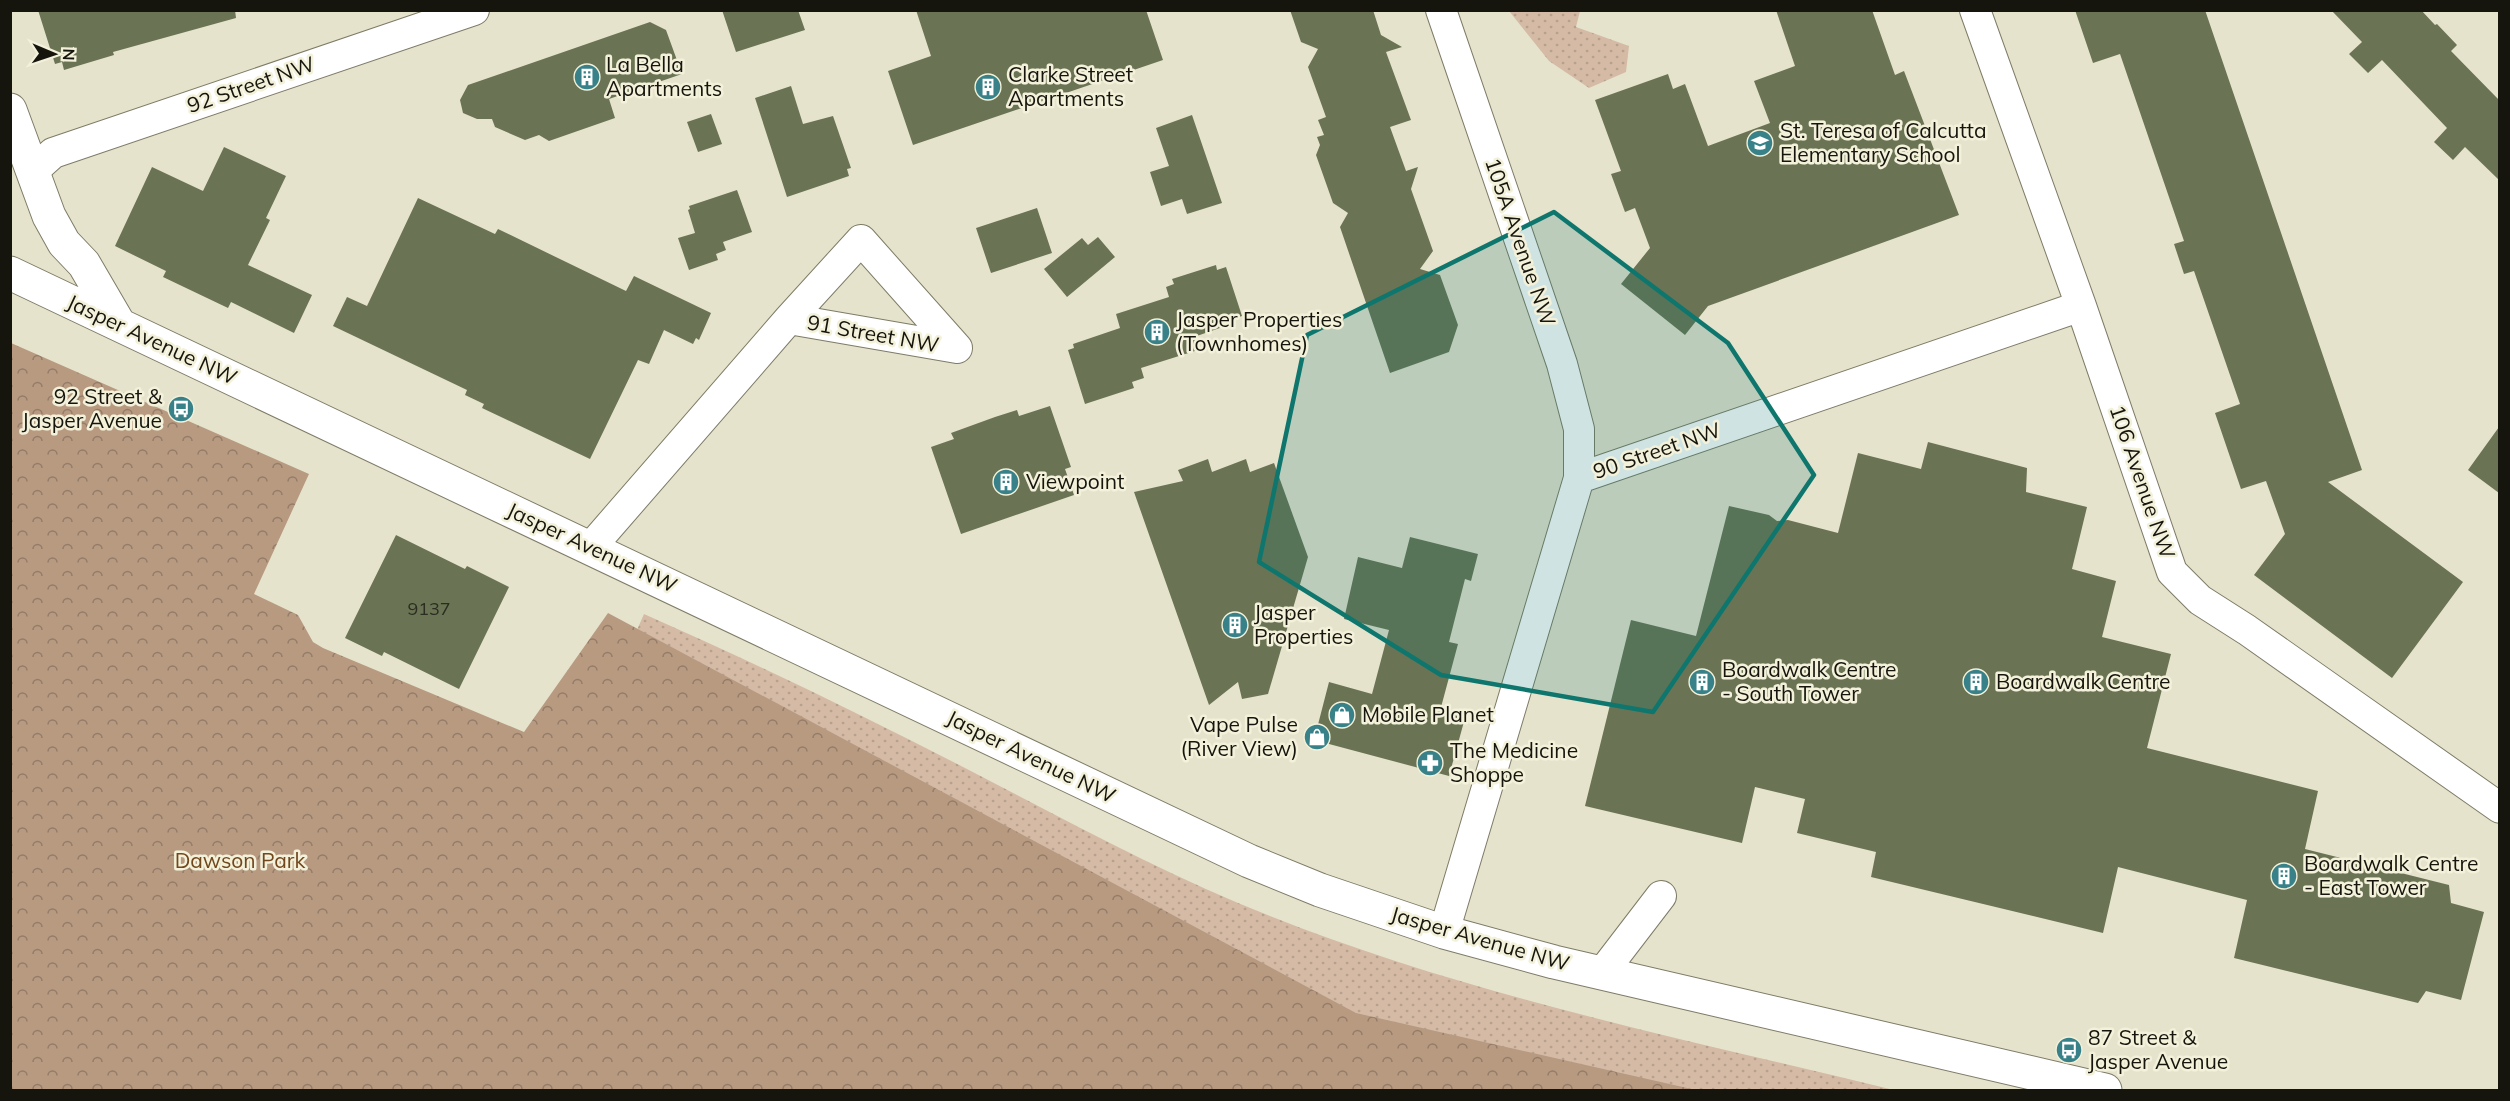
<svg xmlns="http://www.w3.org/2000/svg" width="2510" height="1101" font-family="Mulish,sans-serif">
	<defs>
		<pattern id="grass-dots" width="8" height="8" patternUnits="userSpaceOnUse" patternTransform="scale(1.5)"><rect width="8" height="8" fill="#d5bba6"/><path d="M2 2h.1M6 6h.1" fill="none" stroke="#b6a08e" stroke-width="1.8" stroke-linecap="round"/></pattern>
		<pattern id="forest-crowns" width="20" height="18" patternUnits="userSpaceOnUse" patternTransform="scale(1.5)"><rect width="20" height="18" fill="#b89a81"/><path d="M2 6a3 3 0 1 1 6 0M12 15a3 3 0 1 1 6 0" fill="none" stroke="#947c68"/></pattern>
	</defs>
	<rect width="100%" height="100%" fill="#e6e3cd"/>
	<!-- grass -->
	<path fill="url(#grass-dots)" d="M1509,11H1580L1576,27L1629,46L1626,72L1589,88L1549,61Z
		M644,614C753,662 860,714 967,769C1066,820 1166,875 1270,916C1471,996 1685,1039 1894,1090H1498L606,700Z"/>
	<!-- forest -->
	<path fill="url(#forest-crowns)" d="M11,343L309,474L254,594L298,615L313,642L323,648L524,732L608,613L1356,1013L1696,1090H11Z"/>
	<!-- building -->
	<path fill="#6a7454" d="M38,10H235L236,18L113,52L114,55L64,70L62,62L55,64Z
		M722,10H798L805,30L736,52Z
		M916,10H1146L1163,60L913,145L888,71L931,56Z
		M1290,10H1373L1381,35L1402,47L1386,52L1411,120L1390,127L1406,171L1418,167L1411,189L1433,251L1420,269L1440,275L1458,325L1449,352L1390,373L1340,227L1348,213L1333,203L1316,155L1320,145L1317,137L1324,135L1318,120L1326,117L1308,67L1318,49L1301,42Z
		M1776,10H1872L1895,75L1904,71L1959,215L1708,306L1685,335L1621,284L1650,248L1635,208L1625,212L1611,174L1621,171L1595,100L1668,74L1673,89L1685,84L1708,146L1770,123L1754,81L1795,66Z
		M2075,10H2205L2362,470L2328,482L2463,582L2392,678L2254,575L2285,534L2266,481L2241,489L2215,413L2240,404L2194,271L2184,274L2174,244L2184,241L2120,54L2093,63Z
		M2331,10H2421L2435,25L2437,24L2457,45L2451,51L2499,100V180L2465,147L2453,160L2434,142L2447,128L2382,60L2368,73L2349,54L2362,42Z
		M650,22L666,30L682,74L609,99L615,118L549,141L539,135L525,140L495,127L492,119H477L463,113L460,100L468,85Z
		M791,86L803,124L833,116L851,168L847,169L849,176L787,197L755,98Z
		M711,114L722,144L698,152L687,122Z
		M1192,115L1222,203L1187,214L1182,199L1161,206L1150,172L1169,166L1156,128Z
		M224,147L286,176L266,218L270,220L248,265L312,295L294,333L231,302L228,308L163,277L166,271L115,246L152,167L203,191Z
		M737,190L752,232L723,242L726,250L716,254L718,260L689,270L678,238L695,233L688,210L690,209L689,206Z
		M418,198L495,234L498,229L626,291L634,276L711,313L699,340L696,338L693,344L664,330L649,364L638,360L590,459L482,408L484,404L465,395L467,390L333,326L347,297L367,306Z
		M1037,208L1052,253L991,273L976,228Z
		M1098,237L1115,257L1067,297L1044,269L1082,238L1088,245Z
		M1216,265L1217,270L1226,267L1242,316L1233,319L1234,323L1194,337L1198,350L1141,368L1144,378L1132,382L1134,388L1085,404L1068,350L1074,348L1073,344L1120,328L1116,314L1169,297L1166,287L1174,284L1172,279Z
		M1050,406L1071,467L1065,469L1074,495L961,534L931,447L954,439L951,433L995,417L1017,410L1019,416Z
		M2499,427V493L2468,470Z
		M1928,442L2027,468L2026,492L2087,507L2072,569L2116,581L2102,637L2171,654L2147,748L2318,791L2305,849L2449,885L2451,903L2484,912L2461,1000L2426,991L2418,1003L2234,958L2247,900L2118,867L2103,933L1871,877L1876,852L1797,833L1805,799L1755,787L1742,843L1585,806L1631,620L1696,636L1729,506L1769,515L1777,521L1788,520L1838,533L1858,453L1921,469Z
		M1208,459L1212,472L1246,459L1250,472L1274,463L1308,557L1268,694L1242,699L1238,682L1209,705L1134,492L1183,481L1178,470Z
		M396,535L465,569L467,566L509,587L459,689L384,652L382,656L345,638Z
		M1410,537L1478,554L1471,581L1465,579L1449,642L1458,644L1440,711L1465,718L1449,776L1314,740L1329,682L1372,694L1389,630L1344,619L1358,557L1402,568Z"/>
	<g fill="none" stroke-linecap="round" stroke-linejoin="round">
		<defs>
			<path id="minor" d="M1441,10L1562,364L1579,429V478L1444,932
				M1975,10L2081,306L2172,572L2200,600L2247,630L2500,808
				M33,171L53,153L474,10
				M1579,478L2081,306
				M591,547L789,319L861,240L957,348L789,319
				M1602,973L1661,896"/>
			<path id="major" d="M10,110L49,216L64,243L84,264L119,324
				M10,273L1249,861L1320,890L1444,932L1554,962L2105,1090"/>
		</defs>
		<!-- minor casing -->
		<use href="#minor" stroke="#7e7b67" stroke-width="32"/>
		<!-- major casing -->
		<use href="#major" stroke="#7e7b67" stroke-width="35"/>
		<!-- minor -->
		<use href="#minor" stroke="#fff" stroke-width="30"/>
		<!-- major -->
		<use href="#major" stroke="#fff" stroke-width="33"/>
	</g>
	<!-- marked area -->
	<path fill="#0f766e" fill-opacity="0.2" stroke="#0f766e" stroke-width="4.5" stroke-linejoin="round" d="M1554,212L1728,343L1814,475L1653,712L1441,675L1259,562L1307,335Z"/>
	<!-- icons -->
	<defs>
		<symbol id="building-disc" viewBox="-11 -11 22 22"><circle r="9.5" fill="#398188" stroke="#f3f1da"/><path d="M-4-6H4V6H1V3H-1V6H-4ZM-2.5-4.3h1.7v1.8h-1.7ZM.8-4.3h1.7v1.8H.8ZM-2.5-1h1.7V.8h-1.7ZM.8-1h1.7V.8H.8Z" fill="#fff"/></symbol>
		<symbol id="school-disc" viewBox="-11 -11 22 22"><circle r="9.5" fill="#398188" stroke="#f3f1da"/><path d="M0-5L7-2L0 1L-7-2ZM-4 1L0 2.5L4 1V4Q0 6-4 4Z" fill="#fff"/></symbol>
		<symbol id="bus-disc" viewBox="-11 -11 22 22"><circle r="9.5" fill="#398188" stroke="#f3f1da"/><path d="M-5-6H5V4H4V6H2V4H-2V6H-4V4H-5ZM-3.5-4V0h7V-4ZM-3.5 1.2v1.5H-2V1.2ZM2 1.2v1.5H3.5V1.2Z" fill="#fff"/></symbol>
		<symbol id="shop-disc" viewBox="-11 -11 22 22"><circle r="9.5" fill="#398188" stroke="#f3f1da"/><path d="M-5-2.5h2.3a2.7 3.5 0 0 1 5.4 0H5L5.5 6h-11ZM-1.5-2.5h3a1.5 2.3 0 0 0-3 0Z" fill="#fff"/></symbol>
		<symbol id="pharmacy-disc" viewBox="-11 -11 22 22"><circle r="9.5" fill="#398188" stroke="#f3f1da"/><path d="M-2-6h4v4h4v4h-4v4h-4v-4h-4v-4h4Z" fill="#fff"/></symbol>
	</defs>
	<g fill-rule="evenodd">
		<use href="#building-disc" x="572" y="62" width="30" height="30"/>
		<use href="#building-disc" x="973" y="72" width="30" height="30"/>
		<use href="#school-disc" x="1745" y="128" width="30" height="30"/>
		<use href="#building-disc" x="1142" y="317" width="30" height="30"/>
		<use href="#bus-disc" x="166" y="394" width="30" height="30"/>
		<use href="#building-disc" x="991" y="467" width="30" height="30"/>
		<use href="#building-disc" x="1220" y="610" width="30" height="30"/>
		<use href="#building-disc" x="1687" y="667" width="30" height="30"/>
		<use href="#building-disc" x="1961" y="667" width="30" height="30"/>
		<use href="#shop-disc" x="1327" y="700" width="30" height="30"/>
		<use href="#shop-disc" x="1302" y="722" width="30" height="30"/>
		<use href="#pharmacy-disc" x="1415" y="748" width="30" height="30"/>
		<use href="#building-disc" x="2269" y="861" width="30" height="30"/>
		<use href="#bus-disc" x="2054" y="1035" width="30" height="30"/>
	</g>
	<g text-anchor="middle" stroke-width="5" stroke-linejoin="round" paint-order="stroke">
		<!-- number labels -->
		<g font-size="18" fill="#2a2d1f">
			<text x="429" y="615">9137</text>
		</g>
		<!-- poi labels -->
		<g font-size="21" fill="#15150d" stroke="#f3f1da" text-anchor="start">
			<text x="606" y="72">La Bella<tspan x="606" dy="24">Apartments</tspan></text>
			<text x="1008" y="82">Clarke Street<tspan x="1008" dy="24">Apartments</tspan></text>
			<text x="1780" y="138">St. Teresa of Calcutta<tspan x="1780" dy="24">Elementary School</tspan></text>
			<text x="1176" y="327">Jasper Properties<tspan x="1176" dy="24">(Townhomes)</tspan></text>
			<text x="162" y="404" text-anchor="end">92 Street &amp;<tspan x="162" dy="24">Jasper Avenue</tspan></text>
			<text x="1026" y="489">Viewpoint</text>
			<text x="1254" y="620">Jasper<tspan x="1254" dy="24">Properties</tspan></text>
			<text x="1722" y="677">Boardwalk Centre<tspan x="1722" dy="24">- South Tower</tspan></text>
			<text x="1996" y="689">Boardwalk Centre</text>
			<text x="1362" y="722">Mobile Planet</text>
			<text x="1298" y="732" text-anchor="end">Vape Pulse<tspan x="1298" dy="24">(River View)</tspan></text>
			<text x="1450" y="758">The Medicine<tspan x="1450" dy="24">Shoppe</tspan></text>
			<text x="2304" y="871">Boardwalk Centre<tspan x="2304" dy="24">- East Tower</tspan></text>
			<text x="2088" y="1045">87 Street &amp;<tspan x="2088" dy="24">Jasper Avenue</tspan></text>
		</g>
		<!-- street labels -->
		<g font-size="21" fill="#15150d" stroke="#f3f1da">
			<text transform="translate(251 85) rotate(-19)" y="7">92 Street NW</text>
			<text transform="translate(1520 242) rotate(71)" y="7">105A Avenue NW</text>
			<text transform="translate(873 334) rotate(10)" y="7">91 Street NW</text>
			<text transform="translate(152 340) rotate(25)" y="7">Jasper Avenue NW</text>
			<text transform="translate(1657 451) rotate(-19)" y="7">90 Street NW</text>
			<text transform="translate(2142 482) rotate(71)" y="7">106 Avenue NW</text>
			<text transform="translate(592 548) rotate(25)" y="7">Jasper Avenue NW</text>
			<text transform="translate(1031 757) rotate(26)" y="7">Jasper Avenue NW</text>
			<text transform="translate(1480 939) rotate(16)" y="7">Jasper Avenue NW</text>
		</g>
		<!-- park labels -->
		<g font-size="21" fill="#72471e" stroke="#f3f1da">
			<text x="240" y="868">Dawson Park</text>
		</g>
	</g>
	<!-- border -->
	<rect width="2510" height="1101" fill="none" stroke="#15150d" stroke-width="24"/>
	<!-- north arrow -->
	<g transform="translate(54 54) rotate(92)" stroke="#f3f1da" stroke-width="4.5" paint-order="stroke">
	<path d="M0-4.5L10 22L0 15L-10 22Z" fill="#15150d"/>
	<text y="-9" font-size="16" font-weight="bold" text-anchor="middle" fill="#15150d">N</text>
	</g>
</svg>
